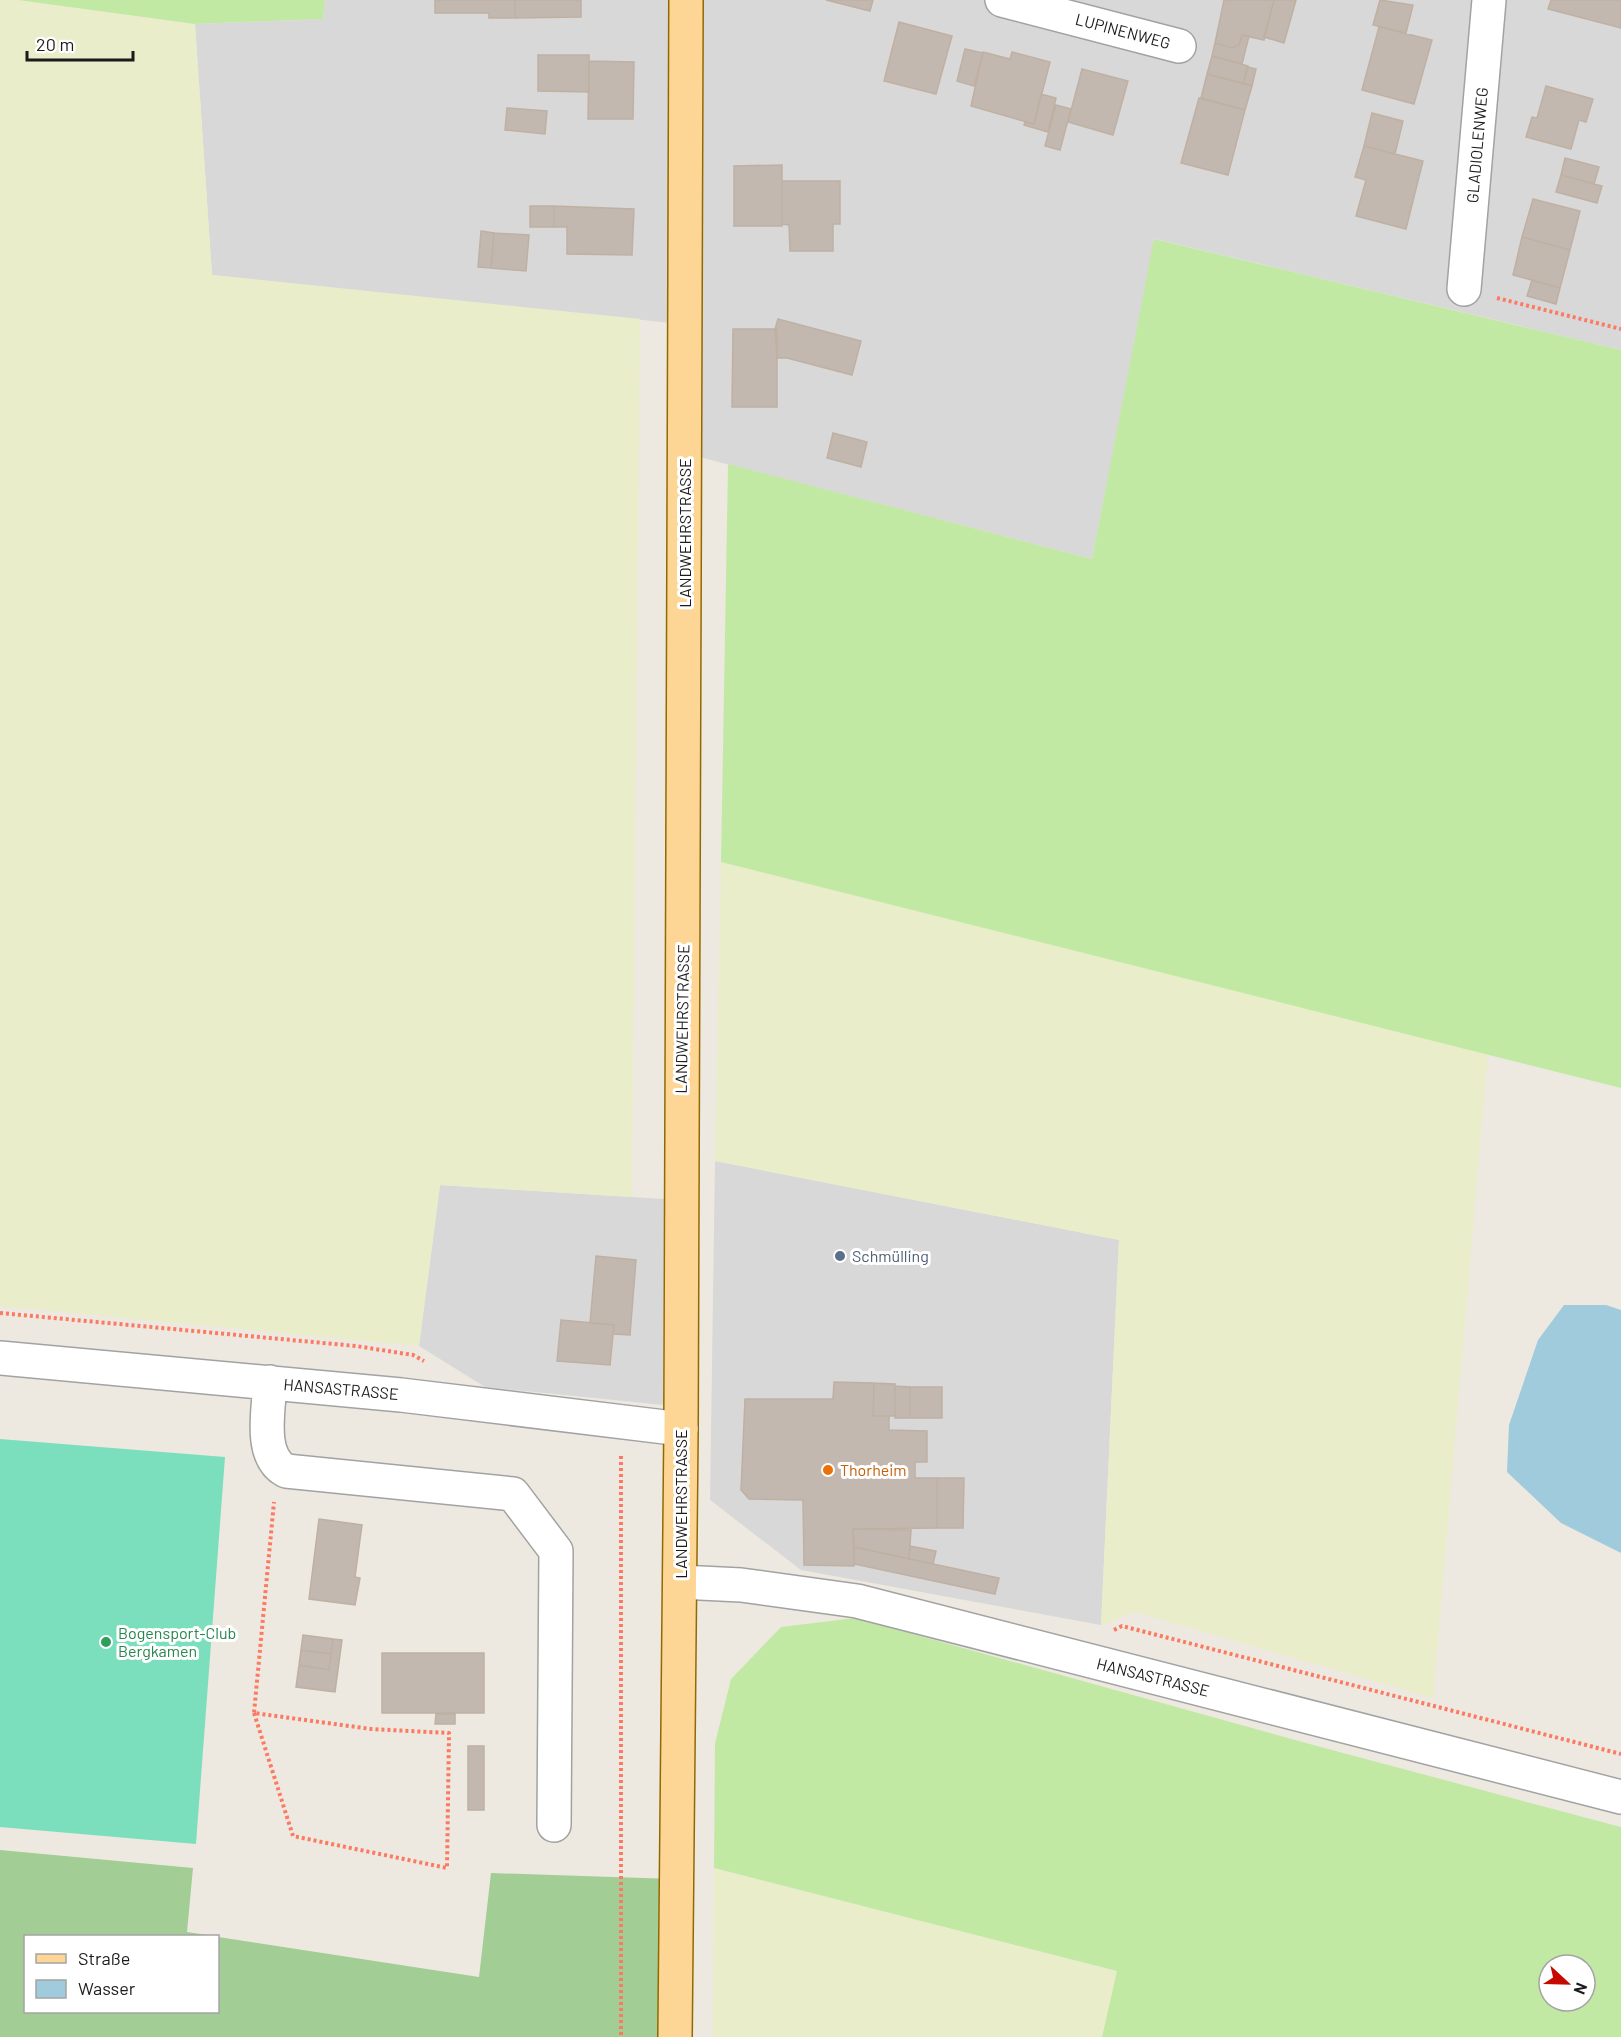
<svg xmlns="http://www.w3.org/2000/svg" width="1621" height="2037" font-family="Barlow,sans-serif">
	<rect width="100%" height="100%" fill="#ede9e0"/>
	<!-- residential -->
	<path fill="#d9d8d8" d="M325,0H682L681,324L212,275L195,24L323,19Z
		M690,0H1621V350L1155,239L1092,559L688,454Z
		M715,1161L1119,1240L1101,1625L801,1570L710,1500Z
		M440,1185L664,1199L663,1405L485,1387L419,1346Z"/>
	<!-- farmland -->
	<path fill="#e9edca" d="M0,0H18L195,24L212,275L640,319L632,1197L440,1185L419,1346L0,1306Z
		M721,862L1488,1052L1433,1698L1135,1612L1101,1625L1119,1240L715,1161Z
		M714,1868L1117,1971L1102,2037H713Z"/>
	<!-- grass -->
	<path fill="#c2e9a4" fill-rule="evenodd" d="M18,0H325L323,19L195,24Z
		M1154,239L1621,350V1088L721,862L728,464L1092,559Z
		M855,1618L1317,1746L1621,1827V2037H1102L1117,1971L714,1868L715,1743L731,1679L781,1627ZM1549,1965H1585V2001H1549Z"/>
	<!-- forest -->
	<path fill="#a2cd94" d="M0,1850L193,1868L187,1932L214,1936H26V2012H218V1937L479,1977L491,1873L673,1879L670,2037H0Z"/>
	<!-- pitch -->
	<path fill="#7bdfbd" d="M0,1439L225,1457L196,1844L0,1827Z"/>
	<!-- water -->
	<path fill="#9fcbdc" d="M1564,1305H1606L1621,1310V1553L1561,1523L1507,1472L1509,1425L1538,1340Z"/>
	<!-- building -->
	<path fill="#c2b8b0" stroke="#bfb0a2" stroke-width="1.5" d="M435,0H515V18H489V13H435Z
		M515,0H581V17L515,18Z
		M826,0H873L870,11Z
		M1224,0H1274L1264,40L1242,35L1239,45L1232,48L1215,43Z
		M1274,0H1296L1284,43L1264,37Z
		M1380,0L1413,5L1406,33L1373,25Z
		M1551,0H1621V28L1548,9Z
		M899,22L952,36L936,94L884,81Z
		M1379,27L1432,40L1414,104L1362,90Z
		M1242,35L1249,36L1242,64L1212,56L1215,43L1232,48L1239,45Z
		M965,49L983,53L974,86L957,81Z
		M983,52L1010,59L1012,52L1050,62L1034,124L971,106Z
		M538,55H589V92L538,91Z
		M1212,56L1248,66L1243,83L1207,74Z
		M589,61L634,62L633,119H588Z
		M1248,67L1256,69L1252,86L1243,83Z
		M1082,69L1128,81L1113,135L1068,122Z
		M1207,74L1252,86L1245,110L1201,98Z
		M1546,86L1593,99L1586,122L1579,120L1571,149L1526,137L1532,117L1537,118Z
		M1041,94L1056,98L1048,132L1024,125L1025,122L1034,124Z
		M1199,98L1245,110L1228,175L1181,163Z
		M1056,105L1071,109L1060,150L1045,146Z
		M507,108L547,111L545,134L505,130Z
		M1372,113L1403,121L1395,154L1364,146Z
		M1364,146L1423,161L1406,229L1356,216L1366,180L1355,177Z
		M1565,158L1599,167L1594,184L1561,175Z
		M782,165V226H734V166Z
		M1561,175L1602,186L1597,203L1556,192Z
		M782,181H840V224H833V251H790L789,225L782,224Z
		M1533,199L1580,211L1570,250L1522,237Z
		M530,206H554V227H530Z
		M554,206L634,209L632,255L567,254V227H554Z
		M481,231L494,233L491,268L478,267Z
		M494,233L529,235L526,271L491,268Z
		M1522,237L1570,250L1560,288L1513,275Z
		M1532,280L1560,288L1556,304L1527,296Z
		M778,319L861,341L852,375L787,358H777L775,329Z
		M733,329H777V407H732Z
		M833,433L867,442L861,467L827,458Z
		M596,1256L636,1260L630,1335L613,1334L614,1325L590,1323Z
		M561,1320L614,1325L610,1365L557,1361Z
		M834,1382L874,1383L873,1416H889V1430L927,1431V1462H915V1478H937V1528L853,1529L854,1566L804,1565L803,1500L749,1499L741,1490L745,1399H833Z
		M874,1383L895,1384V1416H873Z
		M895,1386L910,1387V1418H895Z
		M910,1387H942V1418H910Z
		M937,1478H964L963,1528H937Z
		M319,1519L362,1525L355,1577L360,1578L355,1605L309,1599Z
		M853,1529L911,1530L909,1559L854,1547Z
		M910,1546L936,1551L933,1564L909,1559Z
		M854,1547L999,1578L995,1594L854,1564Z
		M303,1635L333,1639L331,1654L301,1650Z
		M333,1639L342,1640L335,1692L296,1687L299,1665L329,1670Z
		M301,1650L331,1654L329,1670L299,1665Z
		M382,1653H484V1713H382Z
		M436,1714H455V1724H435Z
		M468,1746H484V1810H468Z"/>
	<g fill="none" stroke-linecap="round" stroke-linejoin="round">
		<defs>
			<path id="minor" d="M1002,0L1179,46
				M1464,289L1489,0
				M0,1358L401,1395L681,1429
				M270,1382C269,1409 258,1456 286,1471L513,1494L556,1551L554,1825
				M680,1582L741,1585L857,1601L1621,1797"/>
			<path id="major" d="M675,2037L681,1429L686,0"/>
		</defs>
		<!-- minor casing -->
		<use href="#minor" stroke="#a2a2a2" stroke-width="36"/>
		<!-- major casing -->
		<use href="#major" stroke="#926900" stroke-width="36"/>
		<!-- path -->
		<path stroke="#fc7a62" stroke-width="4" stroke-dasharray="3 3" stroke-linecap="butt" d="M1497,298L1621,329
			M0,1313L356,1346L413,1355L424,1361
			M621,1456V2037
			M1114,1630L1122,1626L1621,1754
			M254,1713L293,1836L447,1868L449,1733L371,1729L254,1713L274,1502"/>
		<!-- minor -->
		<use href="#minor" stroke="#fff" stroke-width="33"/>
		<!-- major -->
		<use href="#major" stroke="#fdd695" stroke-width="33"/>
	</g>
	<!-- markers -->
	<circle fill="#5c6f8a" stroke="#fff" stroke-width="2" cx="840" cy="1256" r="6"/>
	<circle fill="#e8710a" stroke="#fff" stroke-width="2" cx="828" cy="1470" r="6"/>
	<circle fill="#2e9e5b" stroke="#fff" stroke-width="2" cx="106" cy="1642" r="6"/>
	<g text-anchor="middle" stroke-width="6" stroke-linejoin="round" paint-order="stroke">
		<!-- street labels -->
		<g font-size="16" fill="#1b1b1b" stroke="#fff">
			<text transform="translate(1123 31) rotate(15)" y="6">LUPINENWEG</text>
			<text transform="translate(1477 145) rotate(-85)" y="6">GLADIOLENWEG</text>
			<text transform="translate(685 533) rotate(-90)" y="6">LANDWEHRSTRASSE</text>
			<text transform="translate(682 1019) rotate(-89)" y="6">LANDWEHRSTRASSE</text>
			<text transform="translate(341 1389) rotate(5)" y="6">HANSASTRASSE</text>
			<text transform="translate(681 1504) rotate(-90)" y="6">LANDWEHRSTRASSE</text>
			<text transform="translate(1153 1677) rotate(14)" y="6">HANSASTRASSE</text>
		</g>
		<!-- service labels -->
		<g font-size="16" fill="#4e5e75" stroke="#fff" text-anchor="start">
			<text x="852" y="1262">Schmülling</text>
		</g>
		<!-- food labels -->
		<g font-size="16" fill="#c56008" stroke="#fff" text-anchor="start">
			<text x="840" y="1476">Thorheim</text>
		</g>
		<!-- leisure labels -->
		<g font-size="16" fill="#27864d" stroke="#fff" text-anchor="start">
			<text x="118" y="1639">Bogensport-Club<tspan x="118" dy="18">Bergkamen</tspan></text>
		</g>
	</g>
	<!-- legend -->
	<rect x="24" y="1935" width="195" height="78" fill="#ffffff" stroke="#a4a4a4" stroke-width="1.5"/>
	<rect x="36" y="1954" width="30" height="9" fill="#fdd695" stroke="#a4a4a4" stroke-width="1.5"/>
	<text x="78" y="1965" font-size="18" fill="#1b1b1b">Straße</text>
	<rect x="36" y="1980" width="30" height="18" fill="#9fcbdc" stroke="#a4a4a4" stroke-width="1.5"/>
	<text x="78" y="1995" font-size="18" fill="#1b1b1b">Wasser</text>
	<!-- north arrow -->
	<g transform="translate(1567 1983) rotate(112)"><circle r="28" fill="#ffffff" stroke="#a4a4a4" stroke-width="1.5"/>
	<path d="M0-4.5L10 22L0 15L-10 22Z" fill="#c60a00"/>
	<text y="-9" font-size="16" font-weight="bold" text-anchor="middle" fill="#1b1b1b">N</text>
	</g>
	<!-- scale -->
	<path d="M27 51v9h106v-9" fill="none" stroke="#1b1b1b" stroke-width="3"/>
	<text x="36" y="51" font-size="18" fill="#1b1b1b" stroke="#ffffff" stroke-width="4.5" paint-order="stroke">20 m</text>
</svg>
